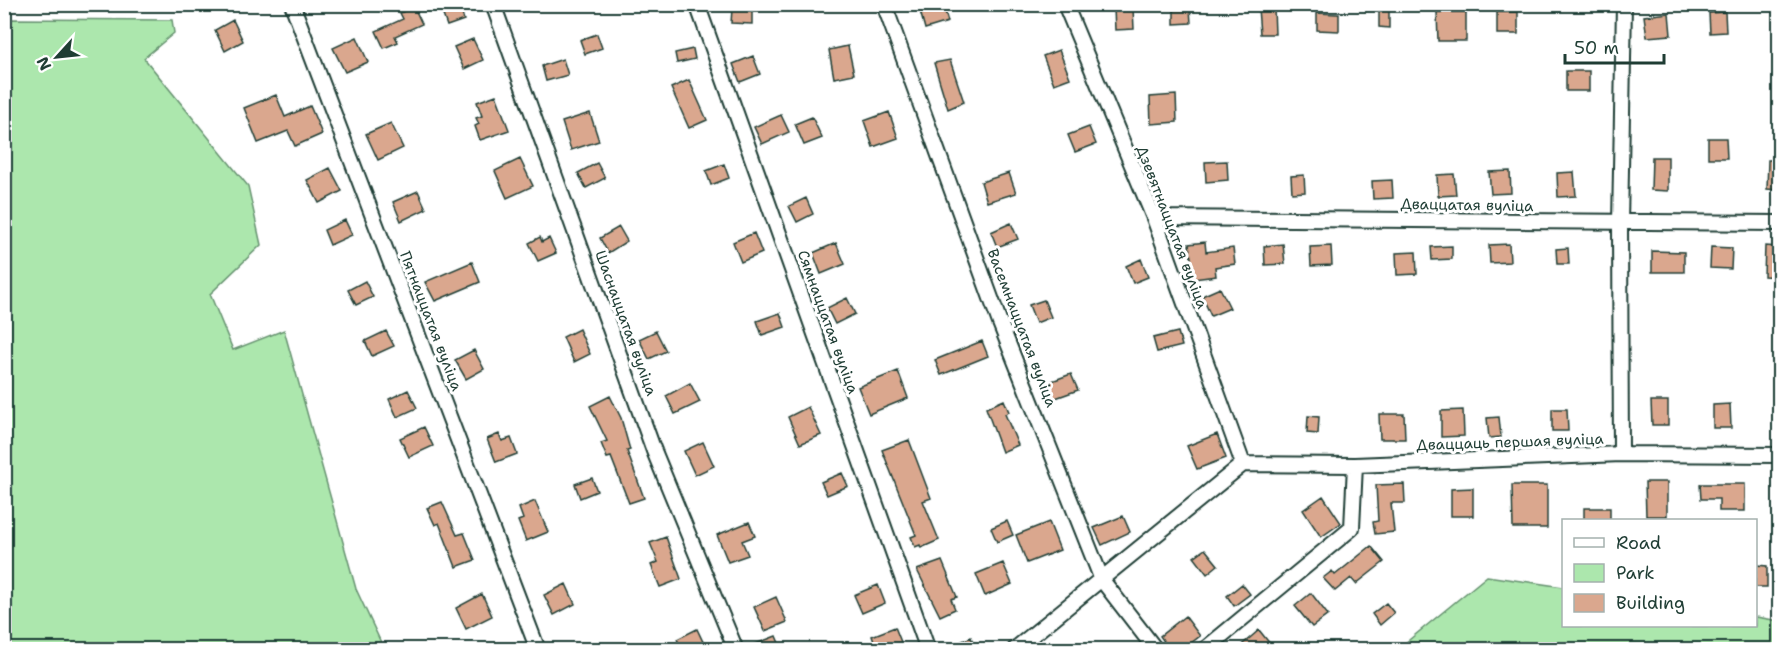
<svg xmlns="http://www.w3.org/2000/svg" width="1784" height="654" font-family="'Shantell Sans',sans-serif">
	<rect width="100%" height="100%" fill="#fff"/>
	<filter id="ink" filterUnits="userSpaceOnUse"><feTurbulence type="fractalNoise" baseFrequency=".0167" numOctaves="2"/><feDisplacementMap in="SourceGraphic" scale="12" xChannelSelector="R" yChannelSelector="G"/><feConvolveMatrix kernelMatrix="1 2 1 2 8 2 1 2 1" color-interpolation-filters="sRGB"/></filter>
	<g filter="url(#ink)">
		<!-- green -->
		<path fill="#ace7ad" stroke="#669270" stroke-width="1.5" d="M5,19L172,20L174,33L144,58L248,186L261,245L210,294L233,350L284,330L356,589L384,649H5Z
			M1487,576L1563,587L1564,626H1756V617L1779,621V649H1398Z"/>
		<!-- building -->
		<path fill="#daa78e" stroke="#1f3d34" stroke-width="1.5" d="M439,4H459L464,20L447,26Z
			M943,5L948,22L925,29L920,11Z
			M414,7L422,24L395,36L398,42L384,48L376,31L403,19L400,13Z
			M1133,8L1134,29L1115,30L1114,9Z
			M1258,8H1274L1275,34H1260Z
			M1379,8H1389V28L1379,27Z
			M732,9L752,10V24L731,23Z
			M1174,9H1190L1191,23L1174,24Z
			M1437,12H1466V41H1438Z
			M1497,12H1518V34H1497Z
			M1725,12L1726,32L1710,33L1709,13Z
			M1317,13L1339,14V31L1317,30Z
			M1669,13L1671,35L1647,37L1644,16Z
			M233,20L243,41L225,51L215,30Z
			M597,34L602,48L585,54L580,40Z
			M357,37L368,62L345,72L333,48Z
			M473,39L483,60L464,69L454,47Z
			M848,46L854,74L834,78L829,50Z
			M693,49L695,59L677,63L675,53Z
			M1059,50L1070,78L1054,84L1043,56Z
			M753,56L760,74L740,82L733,64Z
			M563,59L568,75L546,81L542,66Z
			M950,60L964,102L948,109L934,63Z
			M1566,71H1589V91H1566Z
			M689,80L707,120L689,128L671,88Z
			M276,95L285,117L310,106L322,134L295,146L288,131L258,143L244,108Z
			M496,95L509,130L480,140L475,126L479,124L476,118L482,116L477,102Z
			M1176,95L1177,122L1151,124L1150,97Z
			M889,112L898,138L873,147L864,121Z
			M590,113L599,141L571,150L562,122Z
			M781,115L789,132L762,144L754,127Z
			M812,117L822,138L804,145L795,124Z
			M391,123L403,148L378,160L366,134Z
			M1089,127L1096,144L1075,152L1068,135Z
			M1708,138H1726L1727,158H1708Z
			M1652,157H1668V191L1651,190Z
			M520,159L533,186L507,198L495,171Z
			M1768,160H1779V190L1767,189Z
			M1227,161L1228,180L1206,182L1205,162Z
			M597,163L605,178L586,188L578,173Z
			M724,164L729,178L711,185L706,171Z
			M330,168L342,191L319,203L307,180Z
			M1510,171L1511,193L1491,194L1489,172Z
			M1574,172L1576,196L1558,197L1557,173Z
			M1009,173L1016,193L987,202L981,182Z
			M1454,174L1456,195L1438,196L1437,175Z
			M1304,175L1305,192L1292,193L1291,176Z
			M1392,180L1393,198L1373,199L1372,181Z
			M418,191L426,209L401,221L393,202Z
			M806,198L813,214L797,222L789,206Z
			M345,220L352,235L330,245L324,230Z
			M1011,223L1018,239L997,247L991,232Z
			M619,227L627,241L608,253L600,238Z
			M754,233L762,253L741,262L733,242Z
			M540,237L542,242L549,238L556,253L538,261L529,243Z
			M1205,242L1206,252L1233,248L1235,264L1215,267L1216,276L1194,279L1189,244Z
			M836,243L845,264L821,274L813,253Z
			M1283,244L1285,264L1265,265L1264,246Z
			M1509,244L1510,262L1490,263L1489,245Z
			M1331,246L1332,265L1311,266L1310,247Z
			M1452,246V259L1432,260L1431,247Z
			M1765,246L1779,247V277L1764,276Z
			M1711,247L1732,248L1731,269L1710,268Z
			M1568,248L1569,264H1557L1556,249Z
			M1652,251L1684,252V272H1652Z
			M1416,252L1417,274L1397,275L1396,253Z
			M1141,259L1148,277L1133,283L1126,266Z
			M472,262L480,282L435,301L425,282Z
			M365,281L373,297L356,305L348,290Z
			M1220,288L1230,308L1211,316L1202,296Z
			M847,298L855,314L835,324L827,308Z
			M1044,300L1051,317L1036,323L1029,305Z
			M780,313L785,327L762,335L757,321Z
			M579,329L590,354L574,362L563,337Z
			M386,331L394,346L372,356L365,341Z
			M656,331L666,351L649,359L639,339Z
			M1178,332L1182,346L1157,352L1153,338Z
			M982,341L988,356L941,375L935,360Z
			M474,350L484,369L466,379L455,360Z
			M898,371L908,398L869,414L858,387Z
			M1071,374L1078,390L1050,400L1044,384Z
			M690,383L700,402L675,414L666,396Z
			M408,390L417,408L397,417L389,399Z
			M610,396L621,418L630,450L627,451L644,498L629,503L611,457L607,458L601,443L607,441L590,406Z
			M1004,400L1009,412L1005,414L1018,445L1002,452L986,408Z
			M1651,401H1668V425H1652Z
			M1730,404L1731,428H1713V405Z
			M808,407L821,435L800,444L788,417Z
			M1552,409H1567L1568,431H1552Z
			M1463,410L1464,436L1441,437V411Z
			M1379,414H1404L1405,439H1380Z
			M1308,416L1319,417L1318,434L1307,433Z
			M1499,417L1501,437L1489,438L1487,418Z
			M424,427L433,446L409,457L400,438Z
			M499,434L502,441L511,438L517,454L496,462L487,439Z
			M1217,434L1226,458L1197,469L1187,446Z
			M909,440L931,498L923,501L939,540L921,548L920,545L915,547L911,537L916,535L882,450Z
			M703,442L714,466L695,475L684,451Z
			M842,473L848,486L827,495L821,482Z
			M592,478L597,491L580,498L575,484Z
			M1645,482H1667V516H1646Z
			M1404,484L1405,503H1391L1394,532L1375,534L1373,522L1378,521L1376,485Z
			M1700,484H1745V511H1719V499H1701Z
			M1512,485H1547V528H1513Z
			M1473,488V516H1451V489Z
			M1323,496L1341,523L1321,537L1303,510Z
			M535,501L548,532L526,541L518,521L523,519L519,508Z
			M442,502L457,535L464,533L475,560L456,567L439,523L435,525L427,508Z
			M1584,508H1610V520H1584Z
			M1123,516L1130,532L1102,545L1094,528Z
			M1007,521L1013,535L997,542L991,528Z
			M749,522L755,536L742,541L748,555L728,562L717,535Z
			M1049,522L1060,550L1027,563L1016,535Z
			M666,537L681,579L660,587L651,565L658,562L650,543Z
			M1371,546L1384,562L1356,584L1351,578L1335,591L1323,578L1332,571L1335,575Z
			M1205,549L1218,565L1207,574L1194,557Z
			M942,561L957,597L951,599L955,609L940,616L917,570Z
			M1003,563L1012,584L985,596L976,574Z
			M1756,565L1767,566V587H1755Z
			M566,584L575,604L554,615L544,595Z
			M1242,584L1250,594L1234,606L1227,596Z
			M878,585L885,603L862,613L854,595Z
			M1311,593L1328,615L1312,627L1295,606Z
			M482,594L492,616L466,629L456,608Z
			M776,597L787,622L765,631L754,607Z
			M1386,603L1394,613L1380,625L1372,614Z
			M1185,616L1200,636L1182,650H1170L1160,636Z
			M895,627L901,642L890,646L891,650H877L872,636Z
			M697,629L705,646L698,650H682L677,639Z
			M1259,630L1275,650H1236Z
			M776,636L782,650H745V648Z
			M971,637L976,650H943Z"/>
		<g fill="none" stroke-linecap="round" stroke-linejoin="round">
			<defs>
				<path id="street" d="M292,4L538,650
					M493,4L654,451L736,650
					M697,4L928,650
					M884,4L1000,323L1102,580L1156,650
					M1065,4L1154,218L1243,464
					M1154,218L1780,223
					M1621,454L1620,224L1624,4
					M1243,464L1355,465L1621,454L1780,455
					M1014,650L1243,464
					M1204,650L1352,528L1355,465"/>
			</defs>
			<!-- street casing -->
			<use href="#street" stroke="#1f3d34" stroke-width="18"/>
			<!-- street -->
			<use href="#street" stroke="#fff" stroke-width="14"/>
		</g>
	</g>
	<g text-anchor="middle" stroke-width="6" stroke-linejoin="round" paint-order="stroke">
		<!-- street labels -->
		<g font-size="15" fill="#1f3d34" stroke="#fff">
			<text transform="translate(1467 205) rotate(1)" y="5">Дваццатая вуліца</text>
			<text transform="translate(1172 227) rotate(69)" y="5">Дзевятнаццатая вуліца</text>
			<text transform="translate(431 321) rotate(69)" y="5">Пятнаццатая вуліца</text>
			<text transform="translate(828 322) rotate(70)" y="5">Сямнаццатая вуліца</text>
			<text transform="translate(626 323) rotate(70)" y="5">Шаснаццатая вуліца</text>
			<text transform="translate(1022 328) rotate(69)" y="5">Васемнаццатая вуліца</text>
			<text transform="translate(1510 442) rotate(-2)" y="5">Дваццаць першая вуліца</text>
		</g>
	</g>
	<!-- margin -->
	<rect width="1784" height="654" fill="none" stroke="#fff" stroke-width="24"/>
	<rect x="12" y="12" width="1760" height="630" fill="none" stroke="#1f3d34" stroke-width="2" filter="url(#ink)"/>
	<!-- legend -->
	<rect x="1562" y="519" width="195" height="108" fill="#ffffff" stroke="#a5b1ae" stroke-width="1.5"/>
	<rect x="1574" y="538" width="30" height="9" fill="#ffffff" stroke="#a5b1ae" stroke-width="1.5"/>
	<text x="1616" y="549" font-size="18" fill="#1f3d34">Road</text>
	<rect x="1574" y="564" width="30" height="18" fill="#ace7ad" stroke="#a5b1ae" stroke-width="1.5"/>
	<text x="1616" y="579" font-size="18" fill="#1f3d34">Park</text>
	<rect x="1574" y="594" width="30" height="18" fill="#daa78e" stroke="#a5b1ae" stroke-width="1.5"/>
	<text x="1616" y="609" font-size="18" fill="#1f3d34">Building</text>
	<!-- north arrow -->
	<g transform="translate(57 57) rotate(243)" stroke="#ffffff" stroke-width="4.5" paint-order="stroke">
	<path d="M0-4.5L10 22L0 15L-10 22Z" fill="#1f3d34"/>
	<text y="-9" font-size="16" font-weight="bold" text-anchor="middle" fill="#1f3d34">N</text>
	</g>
	<!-- scale -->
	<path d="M1565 54v9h99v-9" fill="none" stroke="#1f3d34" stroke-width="3"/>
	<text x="1574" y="54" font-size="18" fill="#1f3d34" stroke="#ffffff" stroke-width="4.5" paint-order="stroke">50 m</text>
</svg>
